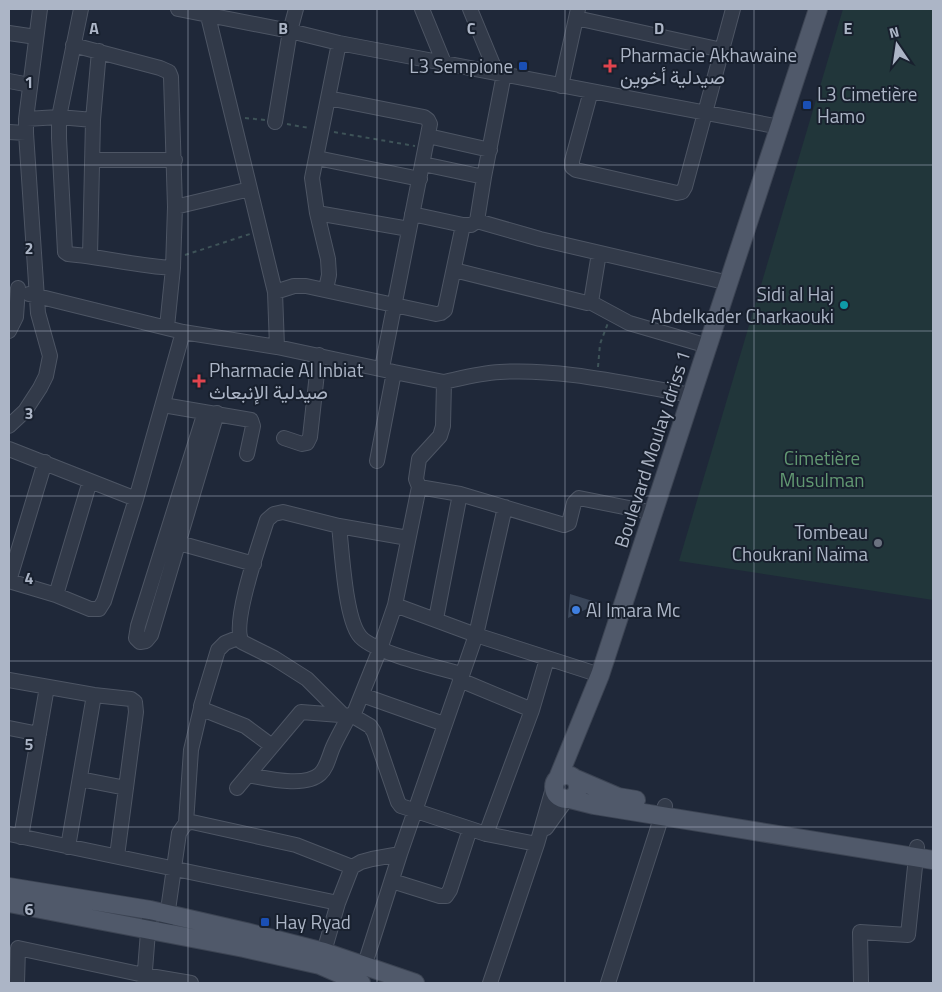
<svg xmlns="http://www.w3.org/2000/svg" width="942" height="992" font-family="'Titillium Web',Vazirmatn,sans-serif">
	<rect width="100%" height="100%" fill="#1f2839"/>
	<!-- green -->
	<path fill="#21363a" d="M843,9H933V600L679,561Z"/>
	<!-- building -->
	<path fill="#3a4659" d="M848,300L849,308L840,309L839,301Z
		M570,594L599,603L568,618Z"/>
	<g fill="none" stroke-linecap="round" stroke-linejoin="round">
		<defs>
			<path id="minor" d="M81,9L59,117V138L65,252L68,254C103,257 137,266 173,268
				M178,9L290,31L339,43L780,127
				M422,9L444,63
				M470,9L496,72
				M208,16L275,292L277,347
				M576,18L722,50
				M9,33L36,37
				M73,45L160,68L169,72L171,77L175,207L173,268L167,327
				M9,81L30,85
				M561,86L578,9
				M591,91L572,161V167L576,170L677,193L682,192L685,187L733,9
				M328,98L424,117L428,120L430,124L382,368
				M26,119L59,117L93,120
				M275,122L290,31L296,9
				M9,132L26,133
				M428,136L490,150
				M317,158L420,179
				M92,160H175
				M423,164L484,177
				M175,207L250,189
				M317,213L409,229
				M412,214L463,225
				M477,221L540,239L729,283
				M90,256L93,120L99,51
				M454,270L587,303L590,302L592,296L599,253
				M326,289L329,275L328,259L317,213L312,178L339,43
				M275,292L294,286H306L436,314L441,313L445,310L463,225H471L477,221L484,177L504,74
				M29,294L183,332L277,347L394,372L377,461
				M590,302L629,323L708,346
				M9,331L16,317L18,288
				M394,372L444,382L443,426L440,436L419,459L416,479L419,487
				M444,382C462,378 480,373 500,372C563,368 630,385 692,395
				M163,405L251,420L253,426L247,454
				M205,412L138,626L136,638L140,642L146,641L151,635L217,413
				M9,426L25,411L40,388L46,376L50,356L38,313L26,133V119L40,9
				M284,438L302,444L307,443L310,437L319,355
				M9,449L136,499
				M45,462L9,581L56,595L90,609H99L104,601L136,499L183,332
				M339,526L283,512L274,514L267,520C260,542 231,624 242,642L274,658L307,679L343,715
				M408,538L339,526C342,551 345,616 359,635C370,652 440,668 462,674
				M179,543L254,564
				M56,595L90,481
				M436,619L460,494
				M240,637L225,643L218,650L201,706L202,709L245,726L272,746
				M600,675L476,635L395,605L419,487L460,494L564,525L569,523L574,503L579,498L654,513
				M9,680L94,695L131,699L135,702L136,712L117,856
				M460,680L532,710
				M362,695L444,724
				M353,716L370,726L374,732L398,802L401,806L486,834L537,844
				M9,728L39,734
				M248,775C266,778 305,788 320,774C327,768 329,756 333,747C338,736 344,726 349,716
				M80,779L126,788
				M237,788L301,712L353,716L380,649L395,605
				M186,823L191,750L201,708
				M546,828L566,800
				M9,834L338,903
				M486,834L532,710L547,659
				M21,837L47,687
				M68,847L94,695
				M392,881L440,896H446L450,890L470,829
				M166,924L179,833L186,823L192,822L296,845L352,867
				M321,962L338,903L352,867L361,862L372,859L400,854
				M360,974L364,967L400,854L476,635L505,507
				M17,983L18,948L144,975L191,983
				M144,983L149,919
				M490,983L537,844L554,785
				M608,983L665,806
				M861,983L860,932L908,935L917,847"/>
			<path id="major" d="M554 787a12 12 0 1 1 24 0a12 12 0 1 1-24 0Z
				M558,778L600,675L818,9
				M576,779L618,797L636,800
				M570,799L594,805L933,860
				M9,887L150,910L246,932L324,952L415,983
				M9,903L244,948L320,965L361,983"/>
		</defs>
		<!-- minor casing -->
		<use href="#minor" stroke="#4d5564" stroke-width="16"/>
		<!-- major casing -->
		<use href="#major" stroke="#3c4453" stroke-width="20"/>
		<!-- path -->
		<path stroke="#3e5358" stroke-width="2" stroke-dasharray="4 4" stroke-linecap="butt" d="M245,118L265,120
			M287,124L309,128
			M334,132L415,146
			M185,255L250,234
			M598,367L600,344L608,323"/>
		<!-- minor -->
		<use href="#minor" stroke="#323a49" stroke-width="14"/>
		<!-- major -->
		<use href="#major" stroke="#50596a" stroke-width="18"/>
	</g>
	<!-- grid -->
	<path fill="none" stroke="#acb5c6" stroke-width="1" stroke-opacity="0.55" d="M188,9V983M377,9V983M565,9V983M754,9V983M9,165H933M9,331H933M9,496H933M9,661H933M9,827H933"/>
	<!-- markers -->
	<g fill="#1a4fb4" stroke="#18202e" stroke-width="2">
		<rect x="518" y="61" width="10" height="10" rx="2.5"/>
		<rect x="802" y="100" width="10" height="10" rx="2.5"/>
		<rect x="260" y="917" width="10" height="10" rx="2.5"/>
	</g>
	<g fill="#e0444e" stroke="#18202e" stroke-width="2">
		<path d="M607.5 58.5h5v5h5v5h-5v5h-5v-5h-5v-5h5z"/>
		<path d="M196.5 373.5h5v5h5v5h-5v5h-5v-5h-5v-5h5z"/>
	</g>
	<circle fill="#0f9aa8" stroke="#18202e" stroke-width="2" cx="844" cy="305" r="5"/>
	<circle fill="#6b7280" stroke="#18202e" stroke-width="2" cx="878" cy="543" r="5"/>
	<circle fill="#3f7fe0" stroke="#18202e" stroke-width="2" cx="576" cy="610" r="5"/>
	<g text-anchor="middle" stroke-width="4" stroke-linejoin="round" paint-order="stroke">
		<!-- poi labels -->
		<g font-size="19" fill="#acb5c6" stroke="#18202e" text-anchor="start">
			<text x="620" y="62">Pharmacie Akhawaine<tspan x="620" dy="22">صيدلية أخوين</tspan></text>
			<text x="513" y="73" text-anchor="end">L3 Sempione</text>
			<text x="817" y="101">L3 Cimetière<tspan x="817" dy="22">Hamo</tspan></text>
			<text x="834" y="301" text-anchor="end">Sidi al Haj<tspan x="834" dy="22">Abdelkader Charkaouki</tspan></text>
			<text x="209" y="377">Pharmacie Al Inbiat<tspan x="209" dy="22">صيدلية الإنبعاث</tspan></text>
			<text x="868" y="539" text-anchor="end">Tombeau<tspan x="868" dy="22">Choukrani Naïma</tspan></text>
			<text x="586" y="617">Al Imara Mc</text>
			<text x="275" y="929">Hay Ryad</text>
		</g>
		<!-- street labels -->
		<g font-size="19" fill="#acb5c6" stroke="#18202e">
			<text transform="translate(652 449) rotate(-72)" y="7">Boulevard Moulay Idriss 1</text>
		</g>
		<!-- park labels -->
		<g font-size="19" fill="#629872" stroke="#18202e">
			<text x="822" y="465">Cimetière<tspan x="822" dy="22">Musulman</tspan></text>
		</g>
	</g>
	<g font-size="16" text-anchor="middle" font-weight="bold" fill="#acb5c6" stroke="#18202e" stroke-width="4" stroke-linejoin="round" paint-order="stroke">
		<text x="94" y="34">A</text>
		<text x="283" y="34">B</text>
		<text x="471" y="34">C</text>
		<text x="659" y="34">D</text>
		<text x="848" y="34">E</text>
		<text x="29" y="88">1</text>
		<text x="29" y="254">2</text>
		<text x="29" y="419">3</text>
		<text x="29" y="584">4</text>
		<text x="29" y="750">5</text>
		<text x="29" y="915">6</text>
	</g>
	<!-- border -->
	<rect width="942" height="992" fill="none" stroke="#acb5c6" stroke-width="20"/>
	<!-- north arrow -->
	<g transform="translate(897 45) rotate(347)" stroke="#18202e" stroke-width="4" paint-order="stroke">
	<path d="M0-4L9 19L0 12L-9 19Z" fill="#acb5c6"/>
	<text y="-8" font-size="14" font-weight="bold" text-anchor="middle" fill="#acb5c6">N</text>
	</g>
</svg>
